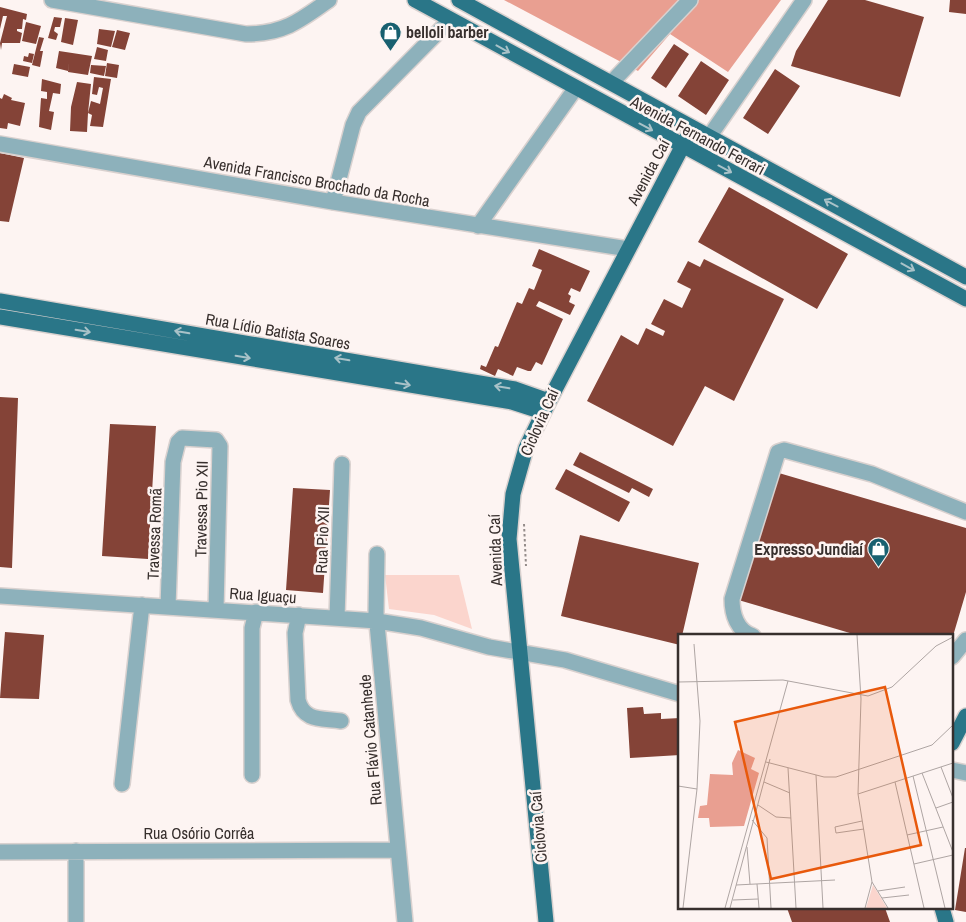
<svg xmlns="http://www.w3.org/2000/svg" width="966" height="922" font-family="'Archivo Narrow',sans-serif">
	<rect width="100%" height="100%" fill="#fdf4f2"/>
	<!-- green -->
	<path fill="#fbd5cd" d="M385,575H459L472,629L434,615L389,609Z"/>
	<!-- forest -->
	<path fill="#e99f91" d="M504,0H781L728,72L670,34L638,71Z"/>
	<!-- building -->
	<path fill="#844337" d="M828,0H865L924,17L900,97L791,66L796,51Z
		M950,0H966V14L949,12Z
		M0,7L27,14L26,20L23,19L22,29H17V31L22,33L20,43H2L1,50L0,43L7,16H3L0,29Z
		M54,17L62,18L60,27H55L54,31L58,34L56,40L48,38Z
		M65,18L78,20L73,45L61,42Z
		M26,22L41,26L36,44L22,41Z
		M99,29L115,31L111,47L97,44Z
		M117,30L130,33L125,50L112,47Z
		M39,37L44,38L40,51H43L40,67L32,65Z
		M674,44L689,54L666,88L651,78Z
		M97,47L108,50L106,61L94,59Z
		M59,51L92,56L88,75L68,72L69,62L68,71L56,68Z
		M29,53L34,54L32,63L23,61L24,56L28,57Z
		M701,61L729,80L706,115L678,96Z
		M107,63L119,65L117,78L105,76Z
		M14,64L30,67L28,77L12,74Z
		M91,65L106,66L104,76L90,73Z
		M775,69L800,86L768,134L743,118Z
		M94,77L111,79L103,127L90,126L92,115L88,113L87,132L70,131L71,107L77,82L91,84L88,113L91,101L100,104L103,88L99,87L97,95L92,94Z
		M42,79L61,84L60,94L53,93L49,111L54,112L51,130L39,127L41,98L47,99V92L41,91Z
		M4,94L12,98L11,100L25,103L20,126L8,123L7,129L0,128V98L2,99Z
		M0,153L24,158L9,222L0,221Z
		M729,187L848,254L817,309L698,242Z
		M539,249L590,271L580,292L571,288L568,294L571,296L569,302L575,305L570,315L539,301L536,306L563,319L542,365L536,362L531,371H528L517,367L513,376L498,369L495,376L480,369L481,365L486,367L495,346L498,347L517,302L522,304L529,288L534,290L542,270L532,266Z
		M704,259L784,299L734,401L705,386L673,446L587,401L621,335L638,345L646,328L663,336L665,331L651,324L664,299L682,308L691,289L677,282L688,261L700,267Z
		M0,397L18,398L12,568L0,567Z
		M110,424L156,426L148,559L102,556Z
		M580,452L653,489L649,497L632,488L629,493L573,465Z
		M566,469L630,502L619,522L555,489Z
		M772,471L966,528V592L953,636H860L735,599Z
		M293,488L330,490L323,593L286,590Z
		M580,535L699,563L682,636H680V645L561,616Z
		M5,632L44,635L39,699L0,698Z
		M643,707L644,714L661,713V719L680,718V755L630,758L627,708Z
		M965,848H966V912L955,910Z
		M787,908H885L890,922H792Z"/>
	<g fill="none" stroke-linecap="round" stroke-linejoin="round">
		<defs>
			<path id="minor" d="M52,0L246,34C283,34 300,21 329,0
				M612,82L690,0
				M709,137L804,0
				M0,144L333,202L628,249
				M333,202L353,125L359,112L450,20
				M478,226L575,89
				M377,554L376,613L405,922
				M0,596L377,621L421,628L489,647L565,660L680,694
				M168,607L173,462L178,442L182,438L216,440L220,446L216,610
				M299,615L295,633L298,700C304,722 322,718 341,721
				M337,618L342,464
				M753,636C737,631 732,614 732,599L778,452L784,450L872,474L966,512
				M952,657L966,640
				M952,770L966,773
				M252,775V628L256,612
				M122,784L142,605
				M0,852L398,850
				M76,922V851"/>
			<path id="major" d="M415,0L966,299
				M459,0L966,277
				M0,301L515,389L549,401
				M0,317L512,402L543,412
				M952,743L966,716
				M942,908L946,922
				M546,922L509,539L513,494L526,448L549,401L692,128"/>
		</defs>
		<!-- minor casing -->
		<use href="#minor" stroke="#d9d1cf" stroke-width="18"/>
		<!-- major casing -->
		<use href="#major" stroke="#d9d1cf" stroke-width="18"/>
		<!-- path -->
		<path stroke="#948c8a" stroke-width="2" stroke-dasharray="2.5 2.5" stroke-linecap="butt" d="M524,524L526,566"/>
		<!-- minor -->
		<use href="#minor" stroke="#8db1bb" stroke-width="15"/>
		<!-- major -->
		<use href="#major" stroke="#2a7688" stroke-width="15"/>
	</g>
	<!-- one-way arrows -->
	<defs><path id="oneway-shaft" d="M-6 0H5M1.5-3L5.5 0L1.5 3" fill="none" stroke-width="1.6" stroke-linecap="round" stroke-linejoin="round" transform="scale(1.25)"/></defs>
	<g stroke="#a9c2c8">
		<use href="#oneway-shaft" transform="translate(503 49) rotate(29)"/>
		<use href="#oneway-shaft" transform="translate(646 127) rotate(28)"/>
		<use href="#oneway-shaft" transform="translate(725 169) rotate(28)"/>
		<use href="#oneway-shaft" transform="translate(831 203) rotate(-152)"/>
		<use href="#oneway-shaft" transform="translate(908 267) rotate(29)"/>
		<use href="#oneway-shaft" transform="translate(83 331) rotate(9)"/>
		<use href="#oneway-shaft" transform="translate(182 332) rotate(-170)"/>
		<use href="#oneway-shaft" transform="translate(243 357) rotate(9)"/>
		<use href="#oneway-shaft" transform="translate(342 359) rotate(-170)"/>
		<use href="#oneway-shaft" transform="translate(403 384) rotate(10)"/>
		<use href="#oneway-shaft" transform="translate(502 387) rotate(-170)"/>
	</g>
	<!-- icons -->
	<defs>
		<symbol id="shop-pin" viewBox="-11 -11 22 30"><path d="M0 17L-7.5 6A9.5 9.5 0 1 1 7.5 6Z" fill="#186070" stroke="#fdf4f2"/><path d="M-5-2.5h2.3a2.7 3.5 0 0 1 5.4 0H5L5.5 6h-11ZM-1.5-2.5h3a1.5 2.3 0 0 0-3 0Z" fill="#fff"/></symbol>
	</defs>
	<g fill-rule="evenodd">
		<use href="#shop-pin" x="378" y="20" width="25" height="34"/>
		<use href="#shop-pin" x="866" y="536" width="25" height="34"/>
	</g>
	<g text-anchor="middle" stroke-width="5" stroke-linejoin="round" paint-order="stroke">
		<!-- poi labels -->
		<g font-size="16" font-weight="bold" fill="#372f2d" stroke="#fdf4f2" text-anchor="start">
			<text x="406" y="38">belloli barber</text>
			<text x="863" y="555" text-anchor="end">Expresso Jundiaí</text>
		</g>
		<!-- street labels -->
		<g font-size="16" fill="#372f2d" stroke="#fdf4f2">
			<text transform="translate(698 135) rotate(28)" y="6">Avenida Fernando Ferrari</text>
			<text transform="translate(648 172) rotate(-62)" y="6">Avenida Caí</text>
			<text transform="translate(317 181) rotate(10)" y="6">Avenida Francisco Brochado da Rocha</text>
			<text transform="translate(278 331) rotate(10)" y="6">Rua Lídio Batista Soares</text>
			<text transform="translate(539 422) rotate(-66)" y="6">Ciclovia Caí</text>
			<text transform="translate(201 509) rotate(-89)" y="6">Travessa Pio XII</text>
			<text transform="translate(154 534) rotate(-88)" y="6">Travessa Romã</text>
			<text transform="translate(322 540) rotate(-88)" y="6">Rua Pio XII</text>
			<text transform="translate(495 550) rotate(-92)" y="6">Avenida Caí</text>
			<text transform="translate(263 595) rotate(4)" y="6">Rua Iguaçu</text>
			<text transform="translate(370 740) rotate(-95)" y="6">Rua Flávio Catanhede</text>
			<text transform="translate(538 827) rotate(-95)" y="6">Ciclovia Caí</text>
			<text x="199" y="839">Rua Osório Corrêa</text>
		</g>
	</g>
	<!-- overview -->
	<g transform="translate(678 634)">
		<rect width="275" height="275" fill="#fdf4f2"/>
		<path d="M195,251L209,274H188Z" fill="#fbd5cd"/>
		<path d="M60,116L77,124L73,135L81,139L66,192L32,193L31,184H20L22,172L29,171L32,140L55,141L54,129Z" fill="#e99f91"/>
		<path fill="none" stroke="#aea5a3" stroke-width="1" d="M179,1L183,65L180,160L194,248L187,274M0,48L105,46L190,62L214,53L258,12L275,3M88,128L146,143H158L254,111L275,91M263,133L275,164M110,134L118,274M244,139L275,218M138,141L145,274M235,142L267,274M86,148L112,159M217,148L246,274M0,152L19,155M180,160L275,129M80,171L98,183L113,184M258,174L275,168M74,186L89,204L93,274M184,187L157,193L158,199L186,195M229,201L265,193M69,213L72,250M236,230L275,221M194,248L210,274M79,250L81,274M58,251L157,246M200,257L227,253M204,264L231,261M55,266L80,265M5,274L19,155L22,87L16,10M47,274L110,47M52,274L92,125"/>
		<path fill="#e8590c" fill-opacity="0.15" stroke="#e8590c" stroke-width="2.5" d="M207,53L243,211L93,245L57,88Z"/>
		<rect width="275" height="275" fill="none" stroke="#372f2d" stroke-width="2.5"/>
	</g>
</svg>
